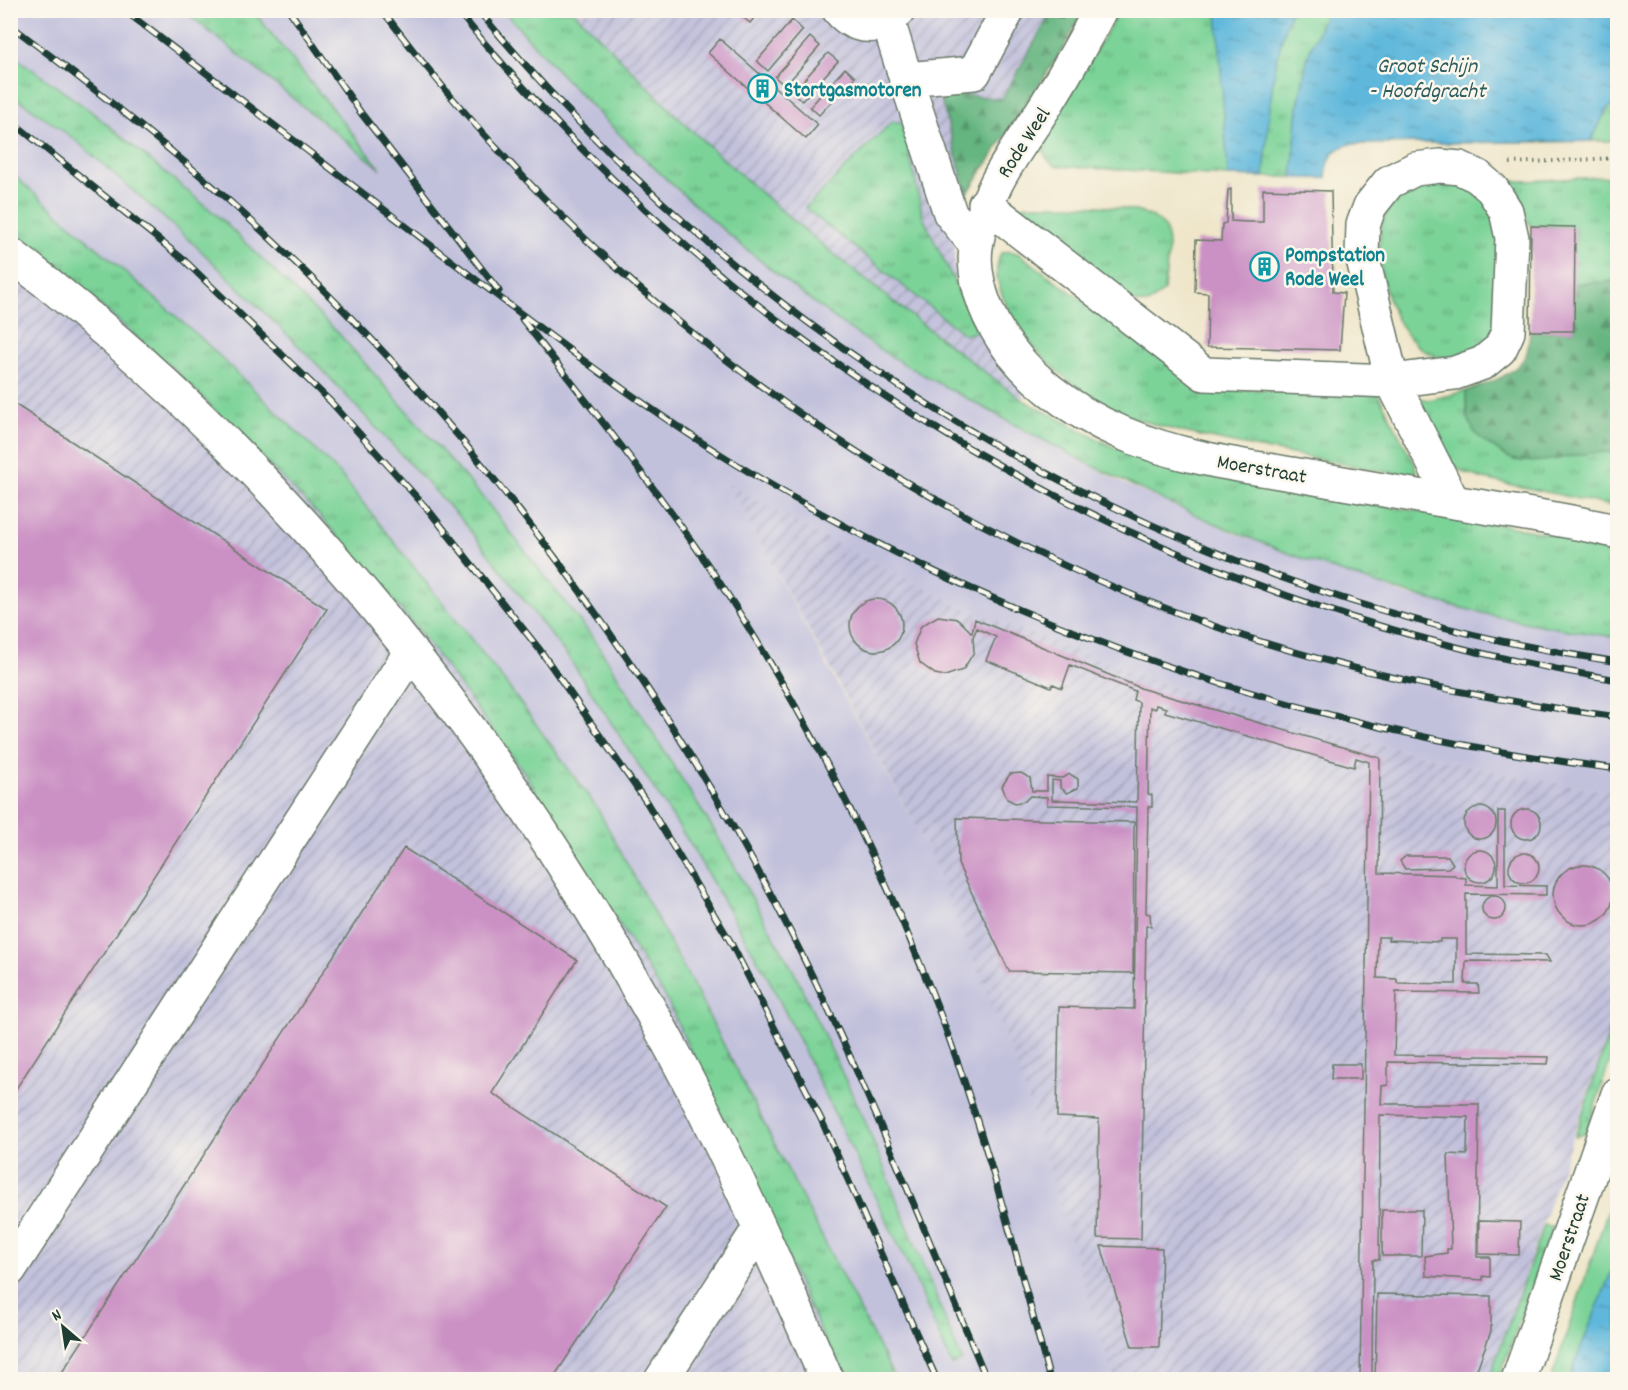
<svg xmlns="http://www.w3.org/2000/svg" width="1628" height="1390" font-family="Dekko,sans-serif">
	<defs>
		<pattern id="industrial-furrows" width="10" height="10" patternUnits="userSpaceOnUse" patternTransform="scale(1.5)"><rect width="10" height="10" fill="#c2c1dc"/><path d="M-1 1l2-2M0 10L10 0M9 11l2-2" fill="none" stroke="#9d9eb3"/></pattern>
		<pattern id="grass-tufts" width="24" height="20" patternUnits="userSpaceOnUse" patternTransform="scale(1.5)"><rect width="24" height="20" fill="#7cd398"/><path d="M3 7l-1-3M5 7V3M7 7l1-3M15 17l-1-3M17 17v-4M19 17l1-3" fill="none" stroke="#65ac7d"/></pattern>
		<pattern id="forest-firs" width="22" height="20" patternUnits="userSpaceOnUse" patternTransform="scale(1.5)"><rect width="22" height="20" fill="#65b580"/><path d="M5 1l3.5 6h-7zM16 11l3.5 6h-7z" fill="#53946a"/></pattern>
		<pattern id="water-ripples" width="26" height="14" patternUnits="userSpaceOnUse" patternTransform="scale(1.5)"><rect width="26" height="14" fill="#5fb8dc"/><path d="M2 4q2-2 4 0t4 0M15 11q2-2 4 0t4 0" fill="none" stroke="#4e97b3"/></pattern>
	</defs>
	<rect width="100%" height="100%" fill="#fbf7ec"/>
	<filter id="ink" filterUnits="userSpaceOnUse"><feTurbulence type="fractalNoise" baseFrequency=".0167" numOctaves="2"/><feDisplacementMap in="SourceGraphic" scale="12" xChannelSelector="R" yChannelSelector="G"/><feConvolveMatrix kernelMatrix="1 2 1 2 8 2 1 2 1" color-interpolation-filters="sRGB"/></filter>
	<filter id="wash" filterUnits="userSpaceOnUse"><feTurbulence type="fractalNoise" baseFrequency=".008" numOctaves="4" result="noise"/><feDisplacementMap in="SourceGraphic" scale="24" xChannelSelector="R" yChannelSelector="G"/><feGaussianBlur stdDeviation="1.35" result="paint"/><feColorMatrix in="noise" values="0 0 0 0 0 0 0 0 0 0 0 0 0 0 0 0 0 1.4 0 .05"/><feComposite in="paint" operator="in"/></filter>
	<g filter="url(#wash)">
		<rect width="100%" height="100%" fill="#efe6ca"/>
		<!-- industrial -->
		<path fill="url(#industrial-furrows)" d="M504,11H1083L1009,132L967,194L954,231L955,283L974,327L1025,394L1008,421Z
			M10,173L502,678L895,1379H11Z
			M725,481L805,527L969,610L1184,691L1340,736L1525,778L1617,792V1009L1489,1379H1114L928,849L825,659Z"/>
		<!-- railway -->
		<path fill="#c2c1dc" d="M11,11H184L378,166L253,11H504L536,48L658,170L768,266L869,342L1008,421L1120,482L1239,535L1406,595L1586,633L1617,637V792L1525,778L1340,736L1184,691L969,610L805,527L726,482L928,849L1020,1074L1114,1379H895L692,983L597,808L502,678L340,474L201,338L11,173Z"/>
		<!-- grass -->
		<path fill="url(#grass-tufts)" stroke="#4e8866" stroke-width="1.5" d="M184,11H253L381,169Z
			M504,11H573C619,56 663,105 711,148C810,239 914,319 1021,399L1115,448L1198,472L1336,499L1471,519L1608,545L1617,549V637C1395,610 1186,521 992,412C951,389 906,368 867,341C733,248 610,133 504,11Z
			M1119,11H1617V141L1350,144C1331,149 1327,161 1326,178L1228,176L1055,166C1044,158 1043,152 1043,139Z
			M11,54L92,112L219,217L340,335L485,500L596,642L715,832L794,972L865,1121L962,1361L952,1365L914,1277L771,983L692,847L571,661L462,520L314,361L196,246L73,138L11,94Z
			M893,121L903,124L923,217L978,331L965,335L805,208Z
			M11,173L201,338L340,474L502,678L597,808L692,983L895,1379H843L666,998L524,772L417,628L320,516L173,368L11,228Z
			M1617,176V281L1574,284L1575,227L1531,226L1505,182Z
			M1439,180C1451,182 1467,184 1478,192C1507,215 1498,269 1496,301C1495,310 1497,325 1494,333C1487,348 1458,361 1443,358C1394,350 1371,266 1382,224C1385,211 1394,199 1404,191C1413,184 1428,182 1439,180Z
			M1025,205C1053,206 1156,199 1166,231C1171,249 1165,273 1164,291L1148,304L1133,302L1023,219L1019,209Z
			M1010,251L1019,254L1202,388L1378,394L1415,465L1416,472L1406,476C1355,466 1304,456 1253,447C1210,438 1156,428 1116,411C1079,394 1028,350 1010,313C1001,293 991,275 1001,253Z
			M1466,391V417L1514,460C1548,459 1585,448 1617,453V507L1484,479L1465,473L1453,465L1415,408L1417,398L1429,400Z
			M1617,1009V1040L1586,1133L1575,1137Z
			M1544,1225L1553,1227L1499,1379H1489Z"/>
		<!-- forest -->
		<path fill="url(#forest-firs)" stroke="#42795a" stroke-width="1.5" d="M1066,11H1083L1064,47L967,194L939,92L1002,99L1051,13L1062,19Z
			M1617,281V453C1584,448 1549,467 1515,460C1507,459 1498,450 1491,446C1468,433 1466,416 1466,391C1486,384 1515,376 1526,355C1529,349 1529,338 1530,331H1574V284Z"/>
		<!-- green -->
		<path fill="#7cd398" stroke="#4e8866" stroke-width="1.5" d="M1617,1183V1379L1551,1380Z"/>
		<!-- water -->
		<path fill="url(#water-ripples)" stroke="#3f7a88" stroke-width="1.5" d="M1327,10L1617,11V100L1606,111L1591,141L1350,144C1331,149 1327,161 1326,178H1292L1298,106L1308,55Z
			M1217,11H1291C1270,64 1269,120 1264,177L1228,176Z
			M1617,1258V1379H1570L1575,1362Z"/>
		<g id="blocks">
			<!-- building -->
			<path fill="#cb91c4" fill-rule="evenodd" d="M746,10H761L750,23L741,16Z
				M1052,10H1066L1062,19L1051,13Z
				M792,20L803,30L768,71L757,61Z
				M810,37L820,46L785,86L775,77Z
				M720,39L818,125L806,139L708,53Z
				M828,53L838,61L802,101L793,92Z
				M845,68L855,77L819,115L810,107Z
				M1231,189V221L1248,222H1263V189L1331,191L1333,292L1344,293L1340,350L1207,347L1208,293L1195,292L1196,240L1221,241L1222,224L1226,223L1228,190Z
				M1531,226L1575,227L1574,331H1530Z
				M10,401L327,609L10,1098Z
				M850 625a26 26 0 1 1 52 0a26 26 0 1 1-52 0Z
				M938,616L958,619L972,633L975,619L1143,689L1380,758L1379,873L1455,875L1456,877L1466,878V885L1498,886V811H1505V885L1546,886V895L1466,894V954L1546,955L1550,962L1466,961L1465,984H1478L1479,993L1396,992L1394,1055L1549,1057L1548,1064L1388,1062V1085L1382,1086L1381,1104H1479L1477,1257H1490V1277L1483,1276V1280L1426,1276L1425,1256L1447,1253V1249H1451L1448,1154L1467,1155L1468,1117L1380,1115L1379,1260H1373L1372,1380H1360L1369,762L1356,758L1354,767L1165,712L1166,708L1156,705L1155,709L1150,707L1148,794L1152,795V807H1148L1146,913L1150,914L1151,926H1146L1141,1239L1097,1238L1099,1119L1057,1117L1059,1007L1134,1009L1137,807L1047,805V797L1030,796L1025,801L1015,803L1007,799L1002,786L1010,774L1021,773L1030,778L1032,791H1047V777L1062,778L1070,774L1078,779V788L1067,793L1060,787V781L1052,780V800L1137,802L1139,702L1133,700L1135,691L1070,665L1062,688L1053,684L1051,687L986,660L996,637L977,628L973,637L974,652L963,670L945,676L935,674L920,663L914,644L921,626ZM1378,937H1389L1388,940L1440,942V939H1456V984L1397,983V979L1377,978Z
				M1464 823a16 16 0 1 1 32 0a16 16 0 1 1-32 0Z
				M1511 824a15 15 0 1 1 30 0a15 15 0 1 1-30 0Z
				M957,818L1134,822L1133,973L1009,971L958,864Z
				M404,848L577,960L492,1093L666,1207L552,1380H57Z
				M1464 866a16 16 0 1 1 32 0a16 16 0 1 1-32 0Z
				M1509 868a15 15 0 1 1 30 0a15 15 0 1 1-30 0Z
				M1406,856H1448L1453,864L1448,868L1405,869L1400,861Z
				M1553 895a30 30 0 1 1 60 0a30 30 0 1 1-60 0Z
				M1482 908a12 12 0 1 1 24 0a12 12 0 1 1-24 0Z
				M1332,1064H1361V1079H1331Z
				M1382,1210H1422L1421,1256H1382Z
				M1479,1221L1520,1222L1519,1255L1479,1254Z
				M1101,1246L1162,1248L1159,1347H1132Z
				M1377,1294L1491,1296V1331L1473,1380H1375Z"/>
		</g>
	</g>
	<g filter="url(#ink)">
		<use href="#blocks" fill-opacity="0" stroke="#687868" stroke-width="1.5"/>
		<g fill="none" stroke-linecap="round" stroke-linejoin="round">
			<defs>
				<path id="minor" d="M839,10C856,30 882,31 899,10
					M1100,10C1084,41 1067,71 1049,100C1019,149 987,182 977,241C971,268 981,301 994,325C1021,375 1071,411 1122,433C1175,456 1235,465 1292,474C1360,486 1428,498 1496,509C1536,516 1578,522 1618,532
					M888,21L906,79L974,73L1008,10
					M906,79L950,213L976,245
					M985,204L1204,374L1392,381L1455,373L1483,363L1500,349L1508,332L1512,238L1506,211L1492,189L1477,176L1460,168L1440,166L1415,169L1389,182L1370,206L1363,225L1362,255L1392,381L1453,502
					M10,254C279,457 503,740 664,1035C725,1146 776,1263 827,1380
					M10,1269L410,653
					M661,1380L759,1229
					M1518,1380L1618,1094"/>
			</defs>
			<!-- minor casing -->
			<use href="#minor" stroke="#687868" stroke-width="36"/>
			<!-- path -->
			<path stroke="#687868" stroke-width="4" stroke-dasharray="1.5 4.5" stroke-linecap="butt" d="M1510,163L1618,158"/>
			<!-- minor -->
			<use href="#minor" stroke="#fff" stroke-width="33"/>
			<defs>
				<path id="rail" d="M124,10C233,94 342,177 450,260C543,330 636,403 736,464C1004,628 1306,731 1618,769
					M289,10L361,113L499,291
					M382,10C598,298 895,519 1237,634C1361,675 1488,700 1618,717
					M457,10C747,367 1163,608 1618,680
					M478,10C765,355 1172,597 1618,662
					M10,25C88,84 164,142 236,207C435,386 601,599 735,830C836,1004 909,1194 987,1380
					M10,120L184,260L330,401L430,512L540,650L647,803L730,941L821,1119L937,1380
					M522,319C581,395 642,470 697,549C790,684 867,831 928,983C980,1112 1014,1246 1050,1380"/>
			</defs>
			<!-- rail casing -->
			<use href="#rail" stroke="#1f3d34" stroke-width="7"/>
			<!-- rail -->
			<use href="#rail" stroke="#fbf7ec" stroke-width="4.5" stroke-dasharray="14" stroke-linecap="butt"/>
		</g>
	</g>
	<!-- icons -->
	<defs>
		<symbol id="building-ring" viewBox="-11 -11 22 22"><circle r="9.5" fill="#fbf7ec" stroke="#0f9aa8" stroke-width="1.5"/><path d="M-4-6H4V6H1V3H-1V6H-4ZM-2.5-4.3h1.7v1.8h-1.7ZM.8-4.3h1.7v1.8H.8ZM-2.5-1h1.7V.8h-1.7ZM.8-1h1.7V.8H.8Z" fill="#0f9aa8"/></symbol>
	</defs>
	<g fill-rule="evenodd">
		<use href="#building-ring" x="746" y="72" width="33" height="33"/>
		<use href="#building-ring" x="1248" y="250" width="33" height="33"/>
	</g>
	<g text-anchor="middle" stroke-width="5" stroke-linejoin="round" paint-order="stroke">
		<!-- culture labels -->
		<g font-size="21" font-weight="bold" fill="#0d838f" stroke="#fbf7ec" text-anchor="start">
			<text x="784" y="96">Stortgasmotoren</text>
			<text x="1285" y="261">Pompstation<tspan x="1285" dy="24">Rode Weel</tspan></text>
		</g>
		<!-- street labels -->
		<g font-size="21" fill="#1f3d34" stroke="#fbf7ec">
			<text transform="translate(1023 142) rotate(-57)" y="7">Rode Weel</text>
			<text transform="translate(1262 468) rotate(10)" y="7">Moerstraat</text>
			<text transform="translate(1568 1237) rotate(-71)" y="7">Moerstraat</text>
		</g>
		<!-- water labels -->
		<g font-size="22" font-style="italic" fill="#2f5c5e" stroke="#fbf7ec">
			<text x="1427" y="72">Groot Schijn<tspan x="1427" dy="25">- Hoofdgracht</tspan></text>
		</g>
	</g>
	<!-- margin -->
	<rect width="1628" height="1390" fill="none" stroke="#fbf7ec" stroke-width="36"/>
	<!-- north arrow -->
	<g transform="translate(63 1327) rotate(331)" stroke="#fbf7ec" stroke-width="4.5" paint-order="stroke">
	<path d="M0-4.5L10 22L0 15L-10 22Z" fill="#1f3d34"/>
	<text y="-9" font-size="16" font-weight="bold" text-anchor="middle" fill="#1f3d34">N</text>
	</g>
</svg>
